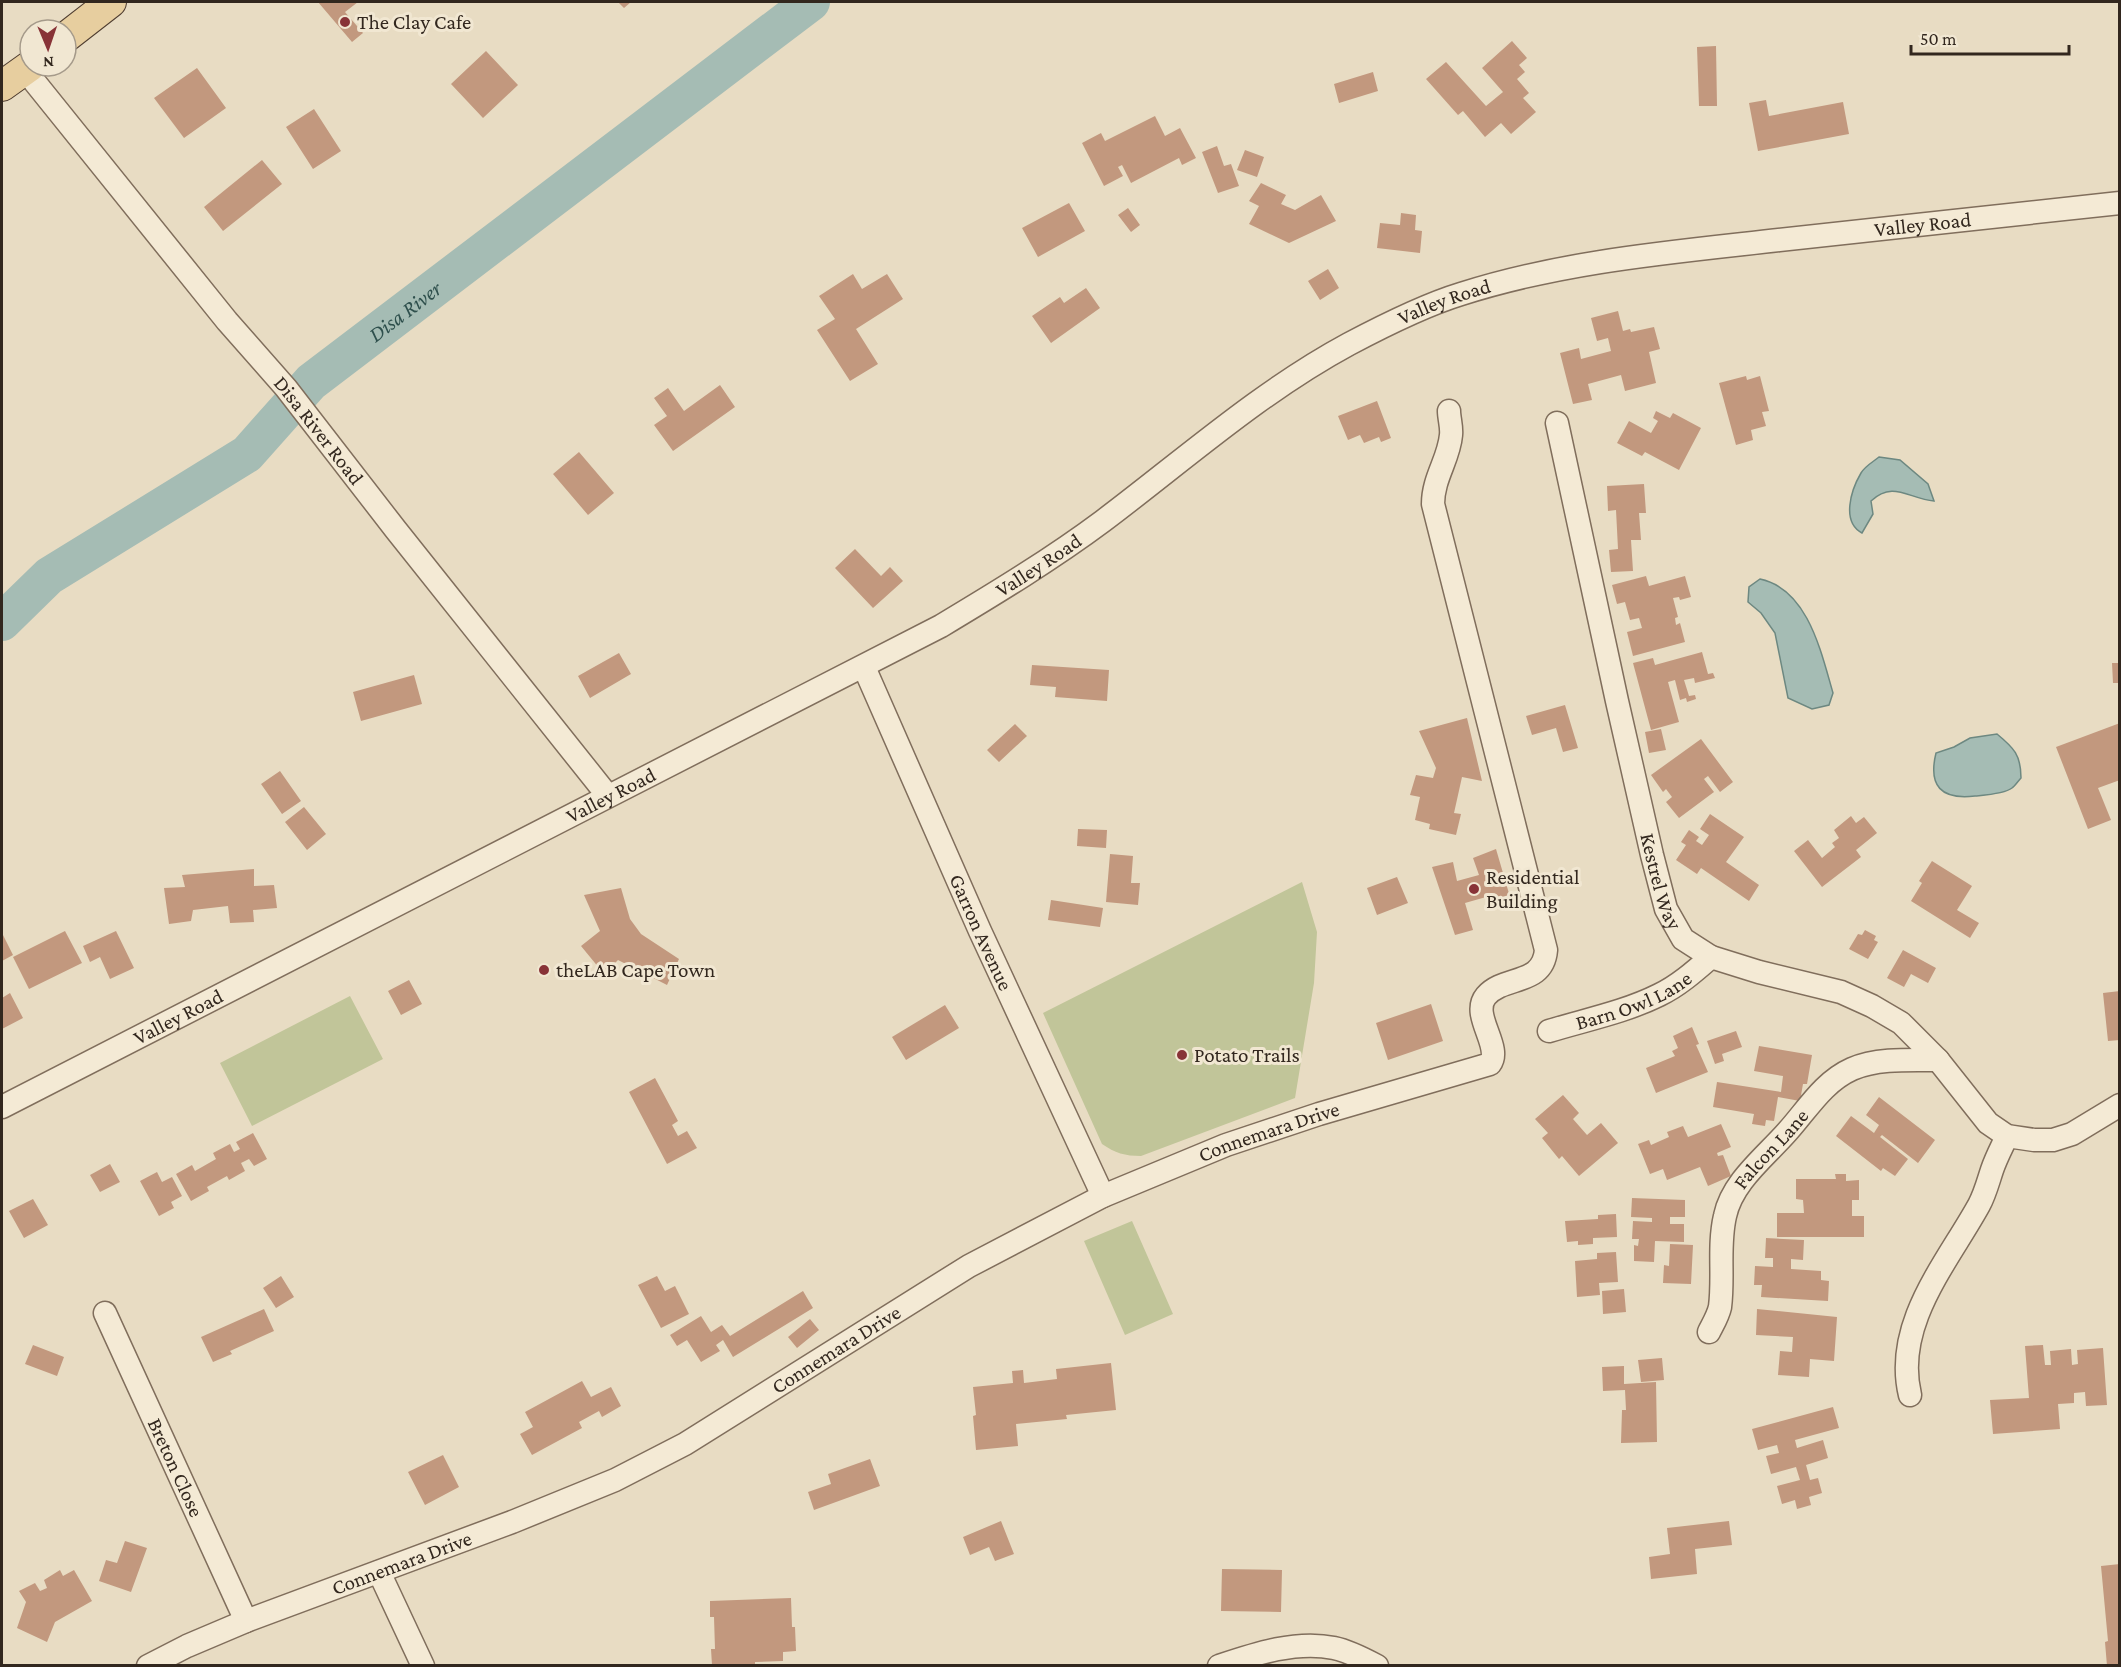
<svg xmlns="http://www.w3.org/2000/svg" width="2121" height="1667" font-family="'Crimson Pro',serif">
	<rect width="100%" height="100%" fill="#e8dcc3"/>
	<!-- green -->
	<path fill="#c1c599" d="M1302,882L1317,932L1314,983L1295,1098L1141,1156C1125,1156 1115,1153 1102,1144L1043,1013Z
		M350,996L383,1059L252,1126L220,1063Z
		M1132,1221L1173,1314L1125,1335L1084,1241Z"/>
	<!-- water -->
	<path fill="#a5bcb4" stroke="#6d8881" stroke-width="1.5" d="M1879,457L1900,460L1928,484L1934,501C1909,499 1893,480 1871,501L1873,514L1862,533C1841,522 1851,490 1861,473C1865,466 1873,462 1879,457Z
		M1760,579C1808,589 1821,652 1833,693L1829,705L1812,709L1788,698L1775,633L1761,613L1748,602L1749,587Z
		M1997,734C2014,748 2021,755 2021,778C2018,781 2015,786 2012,788C2004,794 1985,795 1975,796C1941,800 1928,786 1936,753L1954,747L1970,738Z"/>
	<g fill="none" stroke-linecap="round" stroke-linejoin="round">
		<!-- river -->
		<path stroke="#a5bcb4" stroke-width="38" id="s1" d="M2,622L49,576L247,454L311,382L811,2"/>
	</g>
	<!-- building -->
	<path fill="#c2987e" d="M318,2H358L345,12L363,33L352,42Z
		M618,2H631L624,8Z
		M1512,41L1527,58L1519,65L1525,72L1517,79L1529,93L1523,98L1536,112L1511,134L1501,123L1485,137L1463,111L1458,115L1426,79L1446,62L1486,106L1503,92L1482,68Z
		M1716,46L1717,106H1699L1697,47Z
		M486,51L518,85L483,118L451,84Z
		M197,68L226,108L184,138L154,98Z
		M1373,72L1378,91L1339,103L1334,84Z
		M1766,100L1769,116L1843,102L1849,134L1758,151L1749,103Z
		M314,109L341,151L313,169L286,127Z
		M1155,116L1165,136L1180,128L1196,158L1182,165L1179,158L1131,183L1122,165L1118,167L1123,176L1104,186L1082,143L1101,133L1105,141Z
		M1217,146L1224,166L1231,164L1239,186L1218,193L1202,152Z
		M1245,150L1264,157L1257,177L1237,170Z
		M262,160L282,184L223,231L204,207Z
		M1261,183L1286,195L1281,204L1295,210L1321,195L1336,221L1289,243L1249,224L1259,206L1249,201Z
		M1069,203L1085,231L1038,257L1022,228Z
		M1128,208L1140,225L1131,232L1118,215Z
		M1401,213L1416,215L1415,230L1422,231L1420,253L1377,248L1380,223L1400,225Z
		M1328,269L1339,288L1320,300L1308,281Z
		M853,274L862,289L887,274L903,299L856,329L878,364L850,381L817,330L835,319L819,296Z
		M1086,288L1100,308L1051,343L1032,316L1060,297L1064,303Z
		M1618,311L1623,331L1630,329L1631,332L1654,327L1660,349L1649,352L1656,383L1625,391L1621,375L1588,384L1592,400L1573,404L1560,353L1579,348L1581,359L1611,351L1608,338L1597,341L1591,318Z
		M1746,376L1747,380L1760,376L1769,411L1762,412L1766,426L1751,430L1753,440L1736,445L1719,383Z
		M720,385L735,407L673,451L654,425L667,416L654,398L668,388L684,411Z
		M1377,401L1391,438L1381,442L1379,437L1364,443L1360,435L1348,440L1338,416Z
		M1656,411L1670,418L1673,413L1701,428L1679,470L1645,452L1642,456L1617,443L1629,421L1651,433L1658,421L1653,418Z
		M579,452L614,493L588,515L553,474Z
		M1644,484L1646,513H1639L1641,540H1631L1633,571L1611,572L1609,550L1618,549L1616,510L1608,511L1607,486Z
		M855,549L881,576L890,567L903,581L873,608L835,568Z
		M1646,576L1649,586L1685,576L1691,597L1680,600L1679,597L1673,598L1678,617L1675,618L1676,625L1680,623L1685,642L1633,656L1627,632L1642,628L1639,618L1630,620L1625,602L1617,604L1612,585Z
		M1702,652L1708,674L1713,673L1715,678L1695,683L1694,678L1684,680L1689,696L1695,695L1696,699L1687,702L1686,698L1680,700L1675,680L1668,682L1679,722L1651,730L1633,663L1653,658L1655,665Z
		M619,653L631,674L590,698L578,676Z
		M2112,663H2120V683H2113Z
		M1032,665L1109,670L1107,701L1055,697L1056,687L1030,685Z
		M414,675L422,704L361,721L353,692Z
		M1565,705L1578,748L1563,752L1556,728L1532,735L1526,716Z
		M1467,718L1482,781L1462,777L1454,813L1461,814L1456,835L1429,829L1430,824L1415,820L1420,797L1410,795L1416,775L1433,778L1436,768L1419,731Z
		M2120,723V780L2098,788L2111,820L2088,829L2056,747Z
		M1015,724L1027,736L999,762L987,750Z
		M1661,729L1666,750L1649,753L1645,732Z
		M1701,739L1733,782L1720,792L1708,776L1704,779L1714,792L1679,818L1666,802L1672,797L1666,789L1663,792L1651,775Z
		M280,771L301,801L282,814L261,784Z
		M304,807L326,834L307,850L285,822Z
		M1710,814L1744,837L1726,862L1759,885L1749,901L1701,868L1697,874L1676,860L1686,845L1681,842L1689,830L1699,837L1696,841L1702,845L1709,835L1700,829Z
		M1851,816L1856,823L1864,817L1877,833L1856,850L1861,857L1822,887L1794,851L1808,840L1822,858L1835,847L1832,843L1839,838L1834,830Z
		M1078,829L1107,830L1106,848L1077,846Z
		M1496,849L1510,897L1488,904L1486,897L1465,903L1473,930L1455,935L1432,867L1453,862L1457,881L1479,875L1473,858Z
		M1110,854L1133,856L1131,883H1140L1138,905L1106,902Z
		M1932,861L1972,886L1957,910L1979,923L1970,938L1911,901L1922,883L1919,881Z
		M254,869V886L274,885L277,908L253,910L254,922L230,923L228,906L193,910L191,921L169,924L164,888L185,887L182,875Z
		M1397,877L1408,903L1377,915L1367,888Z
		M621,888L630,919L641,934L679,959L667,985L618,960L604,974L581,946L600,931L584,895Z
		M1051,900L1103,908L1100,927L1048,920Z
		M1865,930L1876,936L1874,940L1878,942L1868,959L1849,949L1858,934L1862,935Z
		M65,931L82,963L29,989L13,957Z
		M116,931L134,968L110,979L100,957L90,962L83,946Z
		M2,933L13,955L2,961Z
		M1903,950L1936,968L1928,983L1911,974L1904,987L1887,978Z
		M409,980L422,1004L401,1015L388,991Z
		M2120,991V1040L2108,1041L2103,993Z
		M10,993L23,1018L2,1029V998Z
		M1431,1004L1443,1041L1388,1060L1376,1023Z
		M945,1005L959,1028L906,1060L892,1037Z
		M1692,1027L1699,1044L1696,1045L1708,1072L1656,1093L1646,1068L1675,1056L1672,1051L1678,1048L1673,1036Z
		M1736,1031L1742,1047L1722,1054L1724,1061L1715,1064L1707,1041Z
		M1759,1046L1812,1055L1807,1084H1803L1800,1101L1778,1097L1774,1121L1766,1120L1765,1126L1752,1124L1754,1114L1713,1107L1717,1082L1781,1092L1783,1076L1754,1071Z
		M655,1078L678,1121L672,1125L678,1136L687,1131L697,1148L667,1164L629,1092Z
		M1563,1095L1579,1113L1573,1119L1587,1135L1601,1123L1618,1143L1579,1176L1562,1156L1559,1159L1542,1138L1548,1133L1535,1119Z
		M1879,1097L1935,1140L1918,1163L1882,1135L1880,1137L1908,1159L1895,1176L1883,1168L1881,1171L1836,1136L1851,1116L1874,1133L1879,1125L1866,1115Z
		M1721,1124L1731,1147L1717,1153L1718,1156L1723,1155L1731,1176L1708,1186L1700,1167L1667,1180L1663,1169L1650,1174L1638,1144L1649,1140L1651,1145L1669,1137L1667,1132L1683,1126L1688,1137Z
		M253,1133L267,1159L254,1166L249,1159L241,1163L245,1171L229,1180L227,1176L207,1187L209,1191L191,1201L176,1174L192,1165L195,1171L216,1159L213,1153L230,1144L234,1152L240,1149L236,1142Z
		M110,1164L120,1182L100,1192L90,1175Z
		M157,1172L162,1182L172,1177L182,1196L171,1202L174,1208L159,1216L140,1181Z
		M1835,1174H1846V1181L1859,1180V1200H1852V1216H1864V1237H1777V1213H1804L1803,1200L1796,1199V1179H1836Z
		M1632,1198L1685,1200V1217H1670V1224H1684V1242L1655,1241L1654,1262L1634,1261V1245L1638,1246L1639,1239H1632L1633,1221L1652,1222V1218L1631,1217Z
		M33,1199L48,1225L24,1238L9,1211Z
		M1616,1214L1617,1237L1593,1238V1244L1578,1245V1241L1567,1242L1565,1221L1598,1219V1215Z
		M1766,1238L1804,1240L1803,1260L1791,1259V1269L1821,1271V1280L1829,1281L1828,1301L1761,1297L1762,1285H1754L1755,1266L1773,1267V1258H1765Z
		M1670,1244L1693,1245L1691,1284L1663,1283L1664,1265L1669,1266Z
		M1616,1252L1618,1282L1599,1283L1600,1295L1577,1297L1575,1261L1597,1259V1253Z
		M281,1276L294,1297L276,1308L263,1288Z
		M657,1276L665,1291L675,1286L689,1314L661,1328L638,1285Z
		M1624,1289L1626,1312L1603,1314L1602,1291Z
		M803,1291L813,1308L733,1357L723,1340L716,1345L720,1351L701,1362L687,1340L677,1346L670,1335L701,1316L711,1332L722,1325L730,1336Z
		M264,1309L274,1331L230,1351L232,1354L213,1362L201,1337Z
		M1757,1309L1837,1317L1834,1361L1810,1359L1809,1377L1778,1375L1780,1351L1792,1352L1793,1337L1756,1335Z
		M810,1319L819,1330L797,1348L788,1337Z
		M33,1345L64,1357L57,1376L25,1364Z
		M2043,1345L2045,1365H2051L2050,1351L2071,1349L2072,1365L2078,1364L2077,1350L2103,1348L2107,1405L2086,1406L2085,1392L2074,1393V1403L2058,1404L2060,1429L1993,1434L1990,1400L2029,1398L2025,1346Z
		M1662,1358L1664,1380L1641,1382L1638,1360Z
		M1111,1363L1116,1410L1066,1415L1067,1419L1016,1424L1018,1446L976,1450L973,1416L976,1415L973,1387L1013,1383L1012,1371L1023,1370L1024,1383L1057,1379L1056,1369Z
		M1624,1366V1384L1656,1382L1657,1442L1621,1443L1622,1410H1626L1625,1390L1603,1391L1602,1367Z
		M582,1381L591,1397L611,1387L621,1406L602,1417L599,1411L579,1422L582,1428L532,1455L520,1434L533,1427L525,1412Z
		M1833,1407L1839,1428L1795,1440L1797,1448L1823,1440L1828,1458L1806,1465L1810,1480L1818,1478L1822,1493L1809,1497L1811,1505L1797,1509L1795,1500L1782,1504L1777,1486L1800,1480L1796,1467L1771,1474L1766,1456L1779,1453L1777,1445L1758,1450L1752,1429Z
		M443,1455L459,1487L425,1505L408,1472Z
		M870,1459L880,1486L814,1510L808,1492L831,1484L828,1474Z
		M1001,1521L1014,1554L995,1561L989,1547L970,1555L963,1537Z
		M1729,1521L1732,1545L1695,1549L1697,1574L1651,1579L1649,1557L1670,1554L1667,1528Z
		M125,1541L147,1548L131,1592L99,1581L106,1560L117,1563Z
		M2120,1564V1666H2107L2105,1642L2108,1641L2101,1566Z
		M1222,1569L1282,1570L1281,1612L1221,1611Z
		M60,1570L63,1576L74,1570L92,1601L55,1622L47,1642L17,1628L26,1602L19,1591L35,1583L40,1591L47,1588L44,1580Z
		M791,1598L792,1627H795L796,1651L783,1652V1661L755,1662V1666L712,1665L711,1649H715L714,1617H710V1601Z"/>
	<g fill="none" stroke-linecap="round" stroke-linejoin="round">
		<defs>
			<g id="minor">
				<path id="s2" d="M25,70L227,321L286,388L396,530L608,796"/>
				<path id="s3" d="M1557,423L1617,701L1652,855L1666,909L1683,939L1711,957L1759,972L1841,992L1872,1006L1901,1023L1938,1060L1988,1123L2007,1136L2034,1140H2053L2072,1134L2120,1105"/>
				<path id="s4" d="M864,667L980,931L1103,1196"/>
				<path id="s5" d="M1549,1031C1585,1020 1625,1012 1659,995C1678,986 1695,971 1711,957"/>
				<path id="s6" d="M2,1107L941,626C996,593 1052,559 1103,521C1184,460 1260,392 1349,344C1383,326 1425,305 1461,294C1564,261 1673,252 1779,240C1893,227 2006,216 2120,203"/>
				<path id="s7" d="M105,1313L246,1621"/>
				<path id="s8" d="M1709,1332C1713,1324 1718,1316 1720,1307C1724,1277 1718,1246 1725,1216C1732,1182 1765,1157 1787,1132C1807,1110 1823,1082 1852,1069C1877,1058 1911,1060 1938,1060"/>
				<path d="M1910,1395C1893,1324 1947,1263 1979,1205C1985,1194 1988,1182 1992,1170C1996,1158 2002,1147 2007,1136"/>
				<path d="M379,1572L423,1666"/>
				<path id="s9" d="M148,1666L187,1646L246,1621L512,1522L615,1480L685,1444L969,1266L1103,1196L1226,1145L1319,1114L1490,1064C1503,1047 1470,1015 1486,996C1504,975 1543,986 1546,950L1433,504C1433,478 1449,459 1451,435C1452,427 1449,418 1449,411"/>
				<path d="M1219,1666C1255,1654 1296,1640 1334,1648C1348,1651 1364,1659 1377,1666"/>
			</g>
			<path id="major" d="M66,37L111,2
				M2,86L30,66"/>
		</defs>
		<!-- minor casing -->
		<use href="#minor" stroke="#806e5c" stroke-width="25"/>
		<!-- major casing -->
		<use href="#major" stroke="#4f3d30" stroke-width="32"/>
		<!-- minor -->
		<use href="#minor" stroke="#f4ead5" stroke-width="22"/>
		<!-- major -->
		<use href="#major" stroke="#e7ce9f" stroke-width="30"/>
	</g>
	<!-- markers -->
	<g fill="#883337" stroke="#f1e7d2" stroke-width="2">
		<circle cx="345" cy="22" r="6"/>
		<circle cx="1474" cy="889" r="6"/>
		<circle cx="544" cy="970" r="6"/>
		<circle cx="1182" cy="1055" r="6"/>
	</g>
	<g text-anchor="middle" stroke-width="6" stroke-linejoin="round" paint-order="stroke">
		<!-- poi labels -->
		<g font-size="21" fill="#32271e" stroke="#f1e7d2" text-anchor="start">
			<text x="357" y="29">The Clay Cafe</text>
			<text x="1486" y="884">Residential<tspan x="1486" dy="24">Building</tspan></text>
			<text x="556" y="977">theLAB Cape Town</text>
			<text x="1194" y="1062">Potato Trails</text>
		</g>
		<!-- street labels -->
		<g font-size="21" fill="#32271e" stroke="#f1e7d2">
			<text dy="7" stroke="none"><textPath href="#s6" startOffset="2142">Valley Road</textPath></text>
			<text dy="7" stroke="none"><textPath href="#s6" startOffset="1656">Valley Road</textPath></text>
			<text dy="7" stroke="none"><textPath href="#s2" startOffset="465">Disa River Road</textPath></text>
			<text dy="7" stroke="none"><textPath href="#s6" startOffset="1170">Valley Road</textPath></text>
			<text dy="7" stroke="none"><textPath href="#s6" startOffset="684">Valley Road</textPath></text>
			<text dy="7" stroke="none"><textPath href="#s3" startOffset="470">Kestrel Way</textPath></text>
			<text dy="7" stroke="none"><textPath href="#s4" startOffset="290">Garron Avenue</textPath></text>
			<text dy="7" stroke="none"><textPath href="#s5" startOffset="90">Barn Owl Lane</textPath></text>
			<text dy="7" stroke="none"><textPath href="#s6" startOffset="198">Valley Road</textPath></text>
			<text dy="7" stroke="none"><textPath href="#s9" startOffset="1246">Connemara Drive</textPath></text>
			<text dy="7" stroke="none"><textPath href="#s8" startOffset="201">Falcon Lane</textPath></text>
			<text dy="7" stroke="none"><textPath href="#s9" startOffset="760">Connemara Drive</textPath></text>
			<text dy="7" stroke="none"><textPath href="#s7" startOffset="170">Breton Close</textPath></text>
			<text dy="7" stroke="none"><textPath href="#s9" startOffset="274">Connemara Drive</textPath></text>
		</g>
		<!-- water labels -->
		<g font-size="22" font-style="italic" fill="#2f504d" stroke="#f1e7d2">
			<text dy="8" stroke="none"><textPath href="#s1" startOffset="512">Disa River</textPath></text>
		</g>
	</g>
	<!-- border -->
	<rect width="2121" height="1667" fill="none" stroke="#32271e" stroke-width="6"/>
	<!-- north arrow -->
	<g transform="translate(48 48) rotate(178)"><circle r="28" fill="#f1e7d2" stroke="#a59a8a" stroke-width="1.5"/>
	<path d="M0-4.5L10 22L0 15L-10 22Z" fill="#883337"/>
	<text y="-9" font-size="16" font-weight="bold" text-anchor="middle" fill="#32271e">N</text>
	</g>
	<!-- scale -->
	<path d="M1911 45v9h158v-9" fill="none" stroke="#32271e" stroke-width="3"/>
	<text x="1920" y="45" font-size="18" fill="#32271e" stroke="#f1e7d2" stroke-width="4.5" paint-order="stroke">50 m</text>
</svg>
